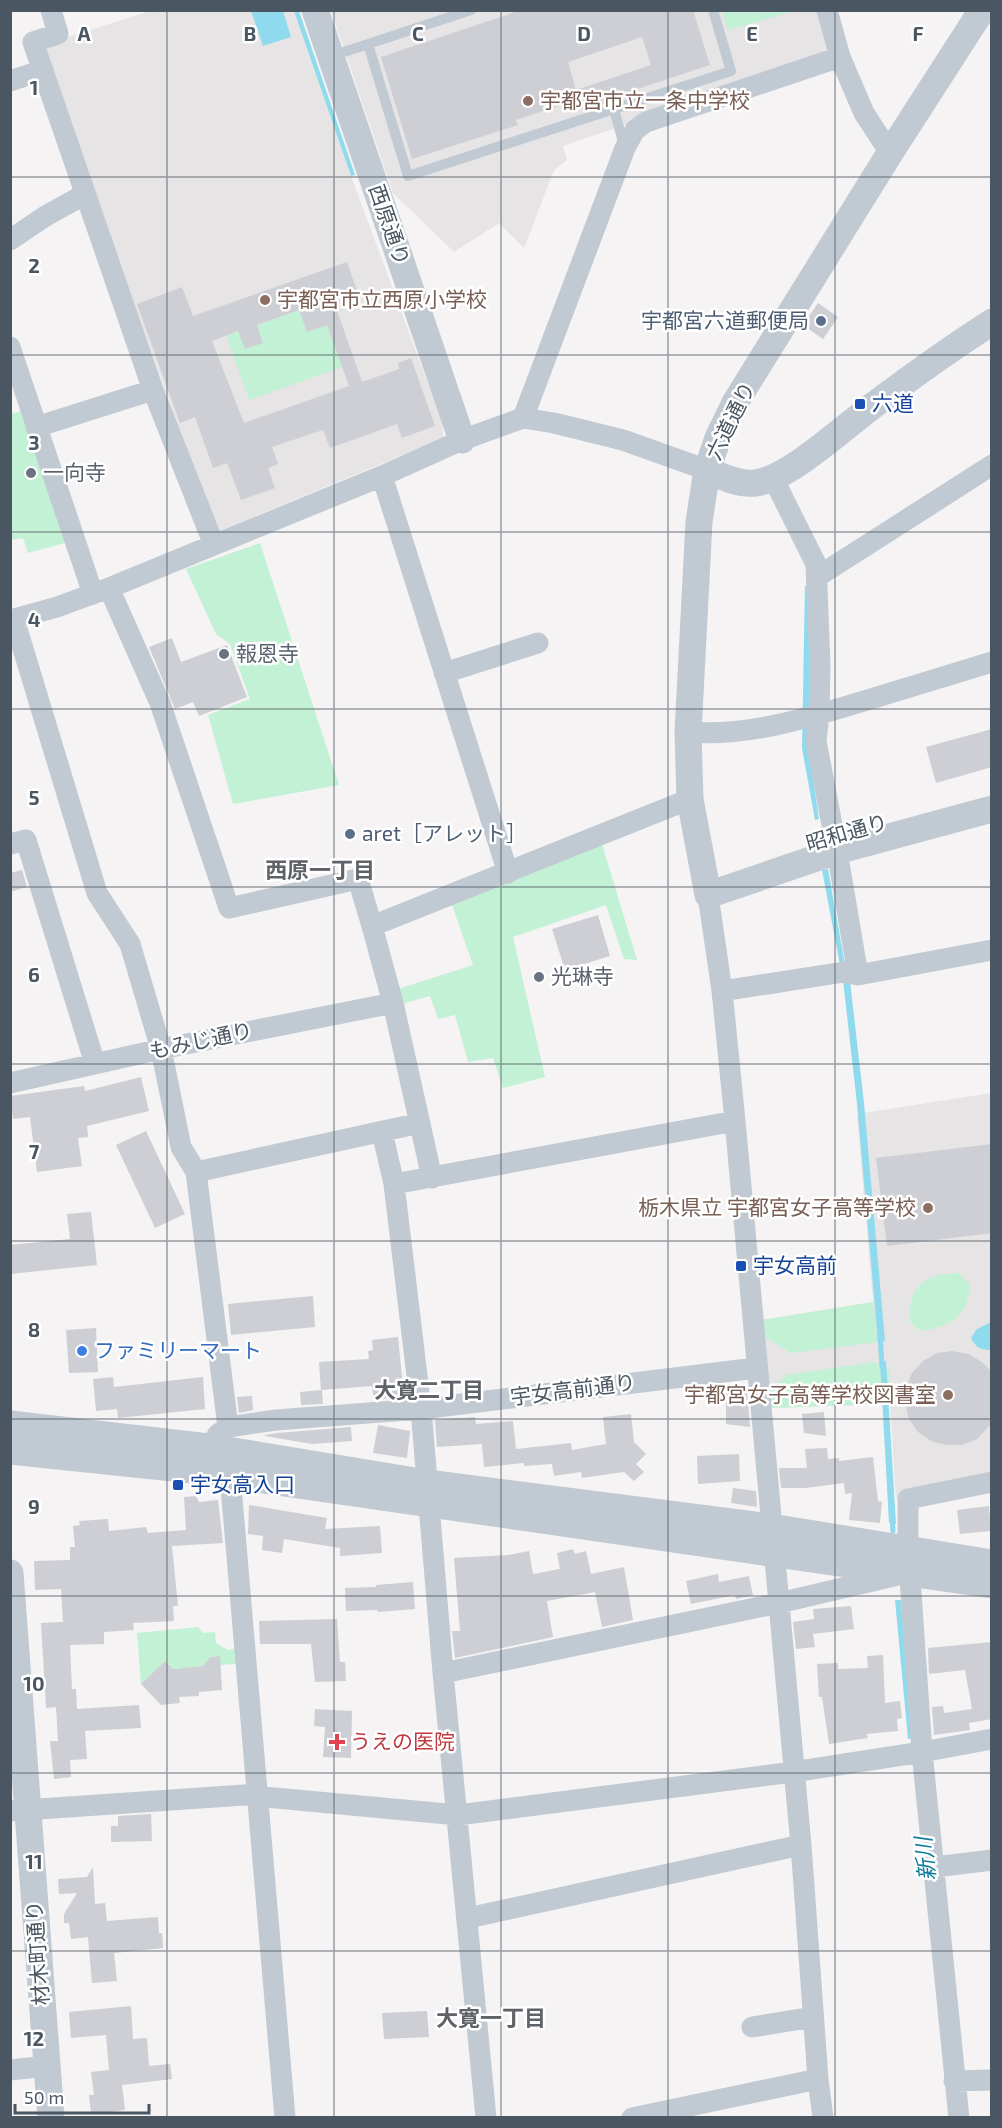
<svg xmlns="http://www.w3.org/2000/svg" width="1002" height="2128" font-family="'Exo 2','Noto Sans JP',sans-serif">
	<rect width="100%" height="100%" fill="#f5f3f3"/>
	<!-- education -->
	<path fill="#e6e4e5" d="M150,11H294L351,176L443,424V438L217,532L40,46Z
		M331,11H818L829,49L825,56L563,146L567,160L554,170L524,248L499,223L454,252L393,193Z
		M991,1093V1477L896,1499L890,1404L770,1408L762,1320L873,1302L857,1114Z"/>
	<!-- green -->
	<path fill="#c3f1d5" d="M722,11V10L794,11L728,30Z
		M299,310L307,332L327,325L342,367L249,400L226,335L238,331L245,349L263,343L257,325Z
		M30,409L72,541L28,553L23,538L11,540V414Z
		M260,543L339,785L233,804L208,715L250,699L230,644L216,634L186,569Z
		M602,844L637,960L624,959L606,905L513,937L545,1077L503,1088L493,1058L468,1062L455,1015L438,1019L430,996L402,1004L398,989L473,965L452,905Z
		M959,1273L970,1284C968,1317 950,1327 920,1331L910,1322C908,1285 924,1274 959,1273Z
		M873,1302L878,1342L791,1353L763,1336L762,1320Z
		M875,1362L889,1370L891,1404L770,1408L768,1393L786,1375Z
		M198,1627L203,1633L215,1632L216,1643L228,1650L237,1648V1664L220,1665L219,1656L210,1657L203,1666L173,1669L165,1661L141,1684L137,1633Z"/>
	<!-- water -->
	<path fill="#90daee" d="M251,11H283L291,37L263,46Z
		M294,11H299L355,175L351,176Z
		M812,584L808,745L819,819L815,820L802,748L805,586Z
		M828,869L845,965H840L822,870Z
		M843,980L850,981L864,1103L885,1341L878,1342L857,1104Z
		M991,1322V1350C981,1350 976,1348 971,1338L977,1329Z
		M880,1361H886L896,1524L889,1523Z
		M895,1600H901L913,1738L908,1739Z"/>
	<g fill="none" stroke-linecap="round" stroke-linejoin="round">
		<!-- stream -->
		<path stroke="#90daee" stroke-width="5" d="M880,1335L882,1367
			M892,1517L893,1531"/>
	</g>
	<!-- building -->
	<path fill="#cdcfd5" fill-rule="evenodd" d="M521,10H693L710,65L613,97L614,101L583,111L579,99L516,120L518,125L412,159L381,57ZM642,37L651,65L576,90L568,62Z
		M347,262L357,291L333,299L362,382L399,369L398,363L411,358L435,426L402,438L397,424L330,448L323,430L272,447L278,464L268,468L275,488L241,500L227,463L213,468L195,417L180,423L137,304L182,287L193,316ZM299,310L307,332L327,325L349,386L244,423L212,341L238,331L245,349L263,343L257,325Z
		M818,303L838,317L823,339L803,325Z
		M172,638L181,662L227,645L247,697L199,716L193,702L175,709L149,647Z
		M992,729V767L936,783L926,747Z
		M22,870L27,887L10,892V873Z
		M598,915L610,956L565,970L552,929Z
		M141,1077L149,1111L87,1126L88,1137L78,1138L82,1166L37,1172L30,1117L13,1119L10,1096L84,1086L85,1091Z
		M146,1131L185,1214L155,1228L116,1145Z
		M992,1144V1233L887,1246L876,1158Z
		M91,1212L97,1265L10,1274V1245L70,1239L67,1214Z
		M313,1296L315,1327L231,1335L228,1304Z
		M96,1328L98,1372L69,1373L66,1330Z
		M398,1337L404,1396L374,1400L372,1386L321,1390L319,1362L369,1359L368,1351L373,1350L372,1340Z
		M952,1351L968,1354L982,1362L992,1372V1423L977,1439L962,1445H946L931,1441L918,1432L909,1419L905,1403L906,1387L912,1373L923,1361L937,1353Z
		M113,1377L114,1387L203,1377L205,1409L118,1418L117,1409L96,1411L93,1379Z
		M322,1390L323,1404L301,1405L300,1392Z
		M726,1390L747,1391L750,1427L726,1424Z
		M252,1396L253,1410L239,1413L237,1397Z
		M824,1412L826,1436L804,1433L802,1414Z
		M631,1414L634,1442L646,1454L636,1464L644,1472L634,1481L624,1472L582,1478L581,1472L554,1476L552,1464L524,1466V1463L484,1467L482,1444L437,1447L435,1420L475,1417L476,1424L513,1421L516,1449L571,1443L572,1450L606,1444L603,1417Z
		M378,1425L410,1431L407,1458L373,1453Z
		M351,1427L352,1441L312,1444L265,1436V1435L277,1433Z
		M827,1448L828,1459L839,1458V1461L873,1457L878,1501L882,1502L880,1523L849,1520L852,1493L845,1494L844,1483L806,1488H781L779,1468H807L805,1449Z
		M739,1454L740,1481L698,1484L697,1456Z
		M733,1488L756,1491L757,1507L731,1503Z
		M196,1496L199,1502L218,1500L223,1543L172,1546L178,1606H173L174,1621L133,1623L134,1630L104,1632V1644L70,1645L72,1689H76L77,1709L139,1705L141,1728L85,1731L87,1759L70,1760L71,1777L54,1779L50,1741H58L56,1707L46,1708L41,1623L63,1622L61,1589L35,1590L34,1561L70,1560V1547H75L73,1526L80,1525L79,1521L108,1519L109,1531L146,1527L148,1533L186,1530L184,1497Z
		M249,1505L327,1518L325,1529L380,1526L382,1553L340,1556V1548L284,1539L282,1553L262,1550L263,1536L248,1534Z
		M989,1506L991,1531L960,1534L957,1510Z
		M573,1549L575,1554L586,1551L591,1574L624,1567L633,1620L602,1627L595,1592L547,1601L553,1637L455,1658L452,1631H460L454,1558L508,1555L529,1551L533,1574L560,1569L557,1553Z
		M718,1574L719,1582L749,1576L753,1595L736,1599L735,1595L691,1604L686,1581Z
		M413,1582L415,1609L378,1612L377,1610L346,1611L345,1588L376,1587V1585Z
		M851,1606L854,1629L813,1634L815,1647L796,1649L793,1622L814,1619L813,1609Z
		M337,1619L340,1662H345L346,1681L315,1682L311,1644H260L259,1621Z
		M992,1642V1719L969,1723L970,1730L934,1735L932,1707L943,1706L944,1713L972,1709L965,1670L929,1674L928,1648Z
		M883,1655L885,1703L900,1701L902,1718L897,1719L898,1731L867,1734L868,1738L829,1744L822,1697H819L817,1664L838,1663V1669L868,1668L867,1656Z
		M220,1656L222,1690L199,1692V1696L179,1697L180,1703L161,1705L141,1684L165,1661L173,1669L203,1666L210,1657Z
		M315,1709L352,1711L351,1758L323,1757L325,1727L314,1726Z
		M151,1814L152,1841L111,1842V1826H118V1816Z
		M93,1867L95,1904L105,1903L107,1921L158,1917L159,1933H162L163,1948L114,1953L117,1981L92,1983L88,1937L71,1939L69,1923H64V1914L77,1893L59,1894L58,1879L87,1877Z
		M131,2006L133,2039L147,2038L149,2066L170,2064L172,2079L122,2085L125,2110L91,2114L89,2095H94L91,2072L109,2070L106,2035L71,2038L69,2012Z
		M427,2011L429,2037L384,2039L382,2013Z"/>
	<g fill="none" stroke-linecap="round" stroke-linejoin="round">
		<!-- service -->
		<path stroke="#c1cad2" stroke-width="10" d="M368,44L408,176L731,71L713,10
			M332,56L471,10
			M614,109L624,146"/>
		<!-- minor -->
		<path stroke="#c1cad2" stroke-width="21" d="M51,10L58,34L33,42L153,390L214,545
			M827,10L840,57L864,113L890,153
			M10,81L43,70
			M10,240L44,217L85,194
			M10,347L93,594
			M523,418L625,148L635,130L646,122L840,57
			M36,427L153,390
			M382,476L508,873
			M773,478L816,564L820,665L819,714L816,741L837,851L858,975L992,950
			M817,577L992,465
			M109,588L160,703L229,908L358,879L372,926
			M14,619L97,893L130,944L161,1049L181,1147L196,1172L228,1427
			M10,620L57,607L109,588L382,476L462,440L523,418L554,423L623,440L707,470
			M444,673L538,643
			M688,732C747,737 808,718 864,701C906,688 949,675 992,662
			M10,844L26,840L95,1064
			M708,895L722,991L735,1121L801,1845L818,2079L823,2118
			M722,991L844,972L858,975
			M10,1083L161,1049L393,1003
			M382,1132L394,1184
			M196,1172L420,1123
			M432,1178L393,1003L372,926L690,799
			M217,1435L228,1427L276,1420L421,1409L756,1368
			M230,1475L285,2118
			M443,1673L779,1603L898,1575
			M10,1811L244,1795L458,1815L793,1772L922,1752L992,1739
			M935,1867L992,1860
			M468,1918L801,1845
			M752,2027L813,2017
			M10,2070L47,2066
			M954,2081L992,2080
			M486,2118L443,1673L421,1409L394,1184L735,1121
			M632,2118L818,2079
			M959,2118L922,1752L908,1549V1499L992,1482"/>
		<!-- tertiary -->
		<path stroke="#c1cad2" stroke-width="27" d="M315,10L462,440
			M982,10L890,153L736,401L718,438L707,470L699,522L688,732L690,799L708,895L837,851L992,809
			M707,470C723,477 739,485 756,483C792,477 847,424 878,402C915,374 953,347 992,322
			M10,1424L209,1447L427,1483L771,1527L992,1563
			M10,1451L202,1471L992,1585
			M10,1573L51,2118"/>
	</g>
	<!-- grid -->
	<path fill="none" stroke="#4a5661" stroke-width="1.5" stroke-opacity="0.55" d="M167,10V2118M334,10V2118M501,10V2118M668,10V2118M835,10V2118M10,177H992M10,355H992M10,532H992M10,709H992M10,887H992M10,1064H992M10,1241H992M10,1419H992M10,1596H992M10,1773H992M10,1951H992"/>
	<!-- markers -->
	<g fill="#8d6e63" stroke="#fff" stroke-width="2">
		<circle cx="528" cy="101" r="6"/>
		<circle cx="265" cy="300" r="6"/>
		<circle cx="928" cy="1208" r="6"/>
		<circle cx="948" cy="1395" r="6"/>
	</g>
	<g fill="#5c6f8a" stroke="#fff" stroke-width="2">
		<circle cx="821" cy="321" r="6"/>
		<circle cx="350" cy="834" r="6"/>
	</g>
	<g fill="#1a4fb4" stroke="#fff" stroke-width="2">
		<rect x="854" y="398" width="12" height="12" rx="3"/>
		<rect x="735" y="1260" width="12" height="12" rx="3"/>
		<rect x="172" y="1479" width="12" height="12" rx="3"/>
	</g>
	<g fill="#6b7280" stroke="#fff" stroke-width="2">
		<circle cx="31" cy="473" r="6"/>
		<circle cx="224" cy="654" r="6"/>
		<circle cx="539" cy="977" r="6"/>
	</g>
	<circle fill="#3f7fe0" stroke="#fff" stroke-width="2" cx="82" cy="1351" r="6"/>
	<path fill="#e0444e" stroke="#fff" stroke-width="2" d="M334 1733h6v6h6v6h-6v6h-6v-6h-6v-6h6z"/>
	<g text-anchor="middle" stroke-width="5" stroke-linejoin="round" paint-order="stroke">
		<!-- education labels -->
		<g font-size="21" fill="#785e54" stroke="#fff" text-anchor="start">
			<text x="540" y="108">宇都宮市立一条中学校</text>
			<text x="277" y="307">宇都宮市立西原小学校</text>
			<text x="916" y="1215" text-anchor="end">栃木県立 宇都宮女子高等学校</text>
			<text x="936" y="1402" text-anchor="end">宇都宮女子高等学校図書室</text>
		</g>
		<!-- street labels -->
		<g font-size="21" fill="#4a5661" stroke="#fff">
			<text transform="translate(389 225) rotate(71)" y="7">西原通り</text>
			<text transform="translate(731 421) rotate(-64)" y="7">六道通り</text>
			<text transform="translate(847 833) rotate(-16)" y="7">昭和通り</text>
			<text transform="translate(201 1041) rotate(-12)" y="7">もみじ通り</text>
			<text transform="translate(573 1390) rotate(-7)" y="7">宇女高前通り</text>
			<text transform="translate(38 1953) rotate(-94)" y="7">材木町通り</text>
		</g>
		<!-- service labels -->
		<g font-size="21" fill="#4e5e75" stroke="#fff" text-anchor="end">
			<text x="809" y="328">宇都宮六道郵便局</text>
			<text x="362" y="841" text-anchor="start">aret［アレット］</text>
		</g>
		<!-- transit labels -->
		<g font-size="21" fill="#164399" stroke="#fff" text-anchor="start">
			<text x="872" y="411">六道</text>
			<text x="753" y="1273">宇女高前</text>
			<text x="190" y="1492">宇女高入口</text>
		</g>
		<!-- worship labels -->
		<g font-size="21" fill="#5b616d" stroke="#fff" text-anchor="start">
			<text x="43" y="480">一向寺</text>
			<text x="236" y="661">報恩寺</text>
			<text x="551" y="984">光琳寺</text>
		</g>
		<!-- shop labels -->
		<g font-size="21" fill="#366cbe" stroke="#fff" text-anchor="start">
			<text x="94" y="1358">ファミリーマート</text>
		</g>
		<!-- health labels -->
		<g font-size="21" fill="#be3a42" stroke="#fff" text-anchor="start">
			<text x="350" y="1749">うえの医院</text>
		</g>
		<!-- neighbourhood labels -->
		<g font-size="22" font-weight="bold" fill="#5f6368" stroke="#fff">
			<text x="320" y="878">西原一丁目</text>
			<text x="429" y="1398">大寛二丁目</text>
			<text x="491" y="2026">大寛一丁目</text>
		</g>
		<!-- water labels -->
		<g font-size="22" font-style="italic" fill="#0c7c9b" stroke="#fff">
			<text transform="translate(925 1859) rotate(-96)" y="8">新川</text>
		</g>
	</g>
	<g font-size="20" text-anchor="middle" font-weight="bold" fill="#4a5661" stroke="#fff" stroke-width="5" stroke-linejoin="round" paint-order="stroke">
		<text x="84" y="41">A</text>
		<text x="250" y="41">B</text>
		<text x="418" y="41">C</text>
		<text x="584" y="41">D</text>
		<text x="752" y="41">E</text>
		<text x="918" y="41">F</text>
		<text x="34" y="95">1</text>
		<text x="34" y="273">2</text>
		<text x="34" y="450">3</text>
		<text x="34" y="627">4</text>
		<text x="34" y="805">5</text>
		<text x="34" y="982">6</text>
		<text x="34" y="1159">7</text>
		<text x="34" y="1337">8</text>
		<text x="34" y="1514">9</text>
		<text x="34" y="1691">10</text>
		<text x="34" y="1869">11</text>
		<text x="34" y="2046">12</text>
	</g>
	<!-- border -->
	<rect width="1002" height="2128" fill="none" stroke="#4a5661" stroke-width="24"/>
	<!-- scale -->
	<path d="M15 2104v9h134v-9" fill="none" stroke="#4a5661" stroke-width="3"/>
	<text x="24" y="2104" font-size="18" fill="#4a5661" stroke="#ffffff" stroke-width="4.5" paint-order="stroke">50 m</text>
</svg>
